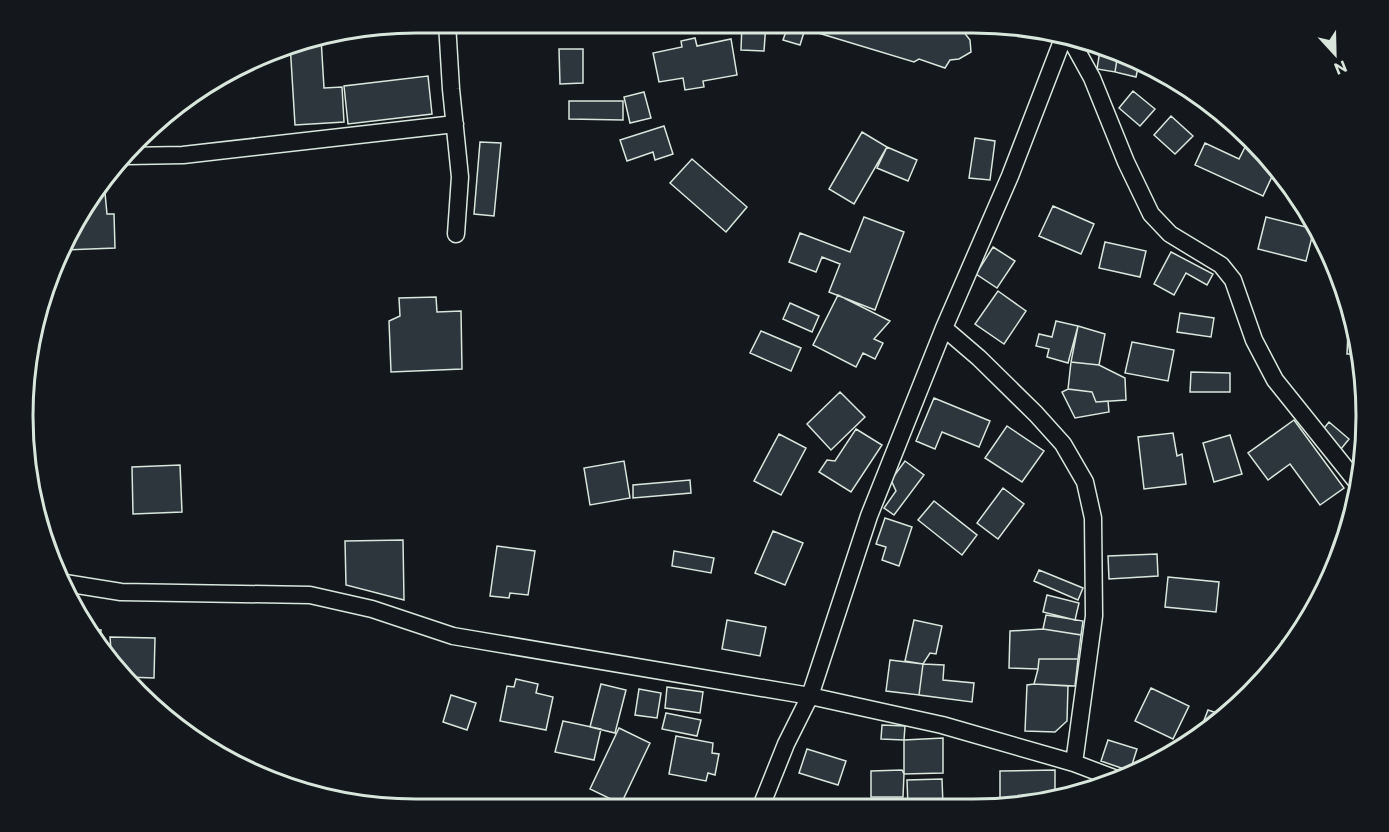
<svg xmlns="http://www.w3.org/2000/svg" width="1389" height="832" font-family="Commissioner,sans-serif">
	<rect width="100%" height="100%" fill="#14181c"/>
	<!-- building -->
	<path fill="#2c363c" stroke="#d8e6dc" stroke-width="1.5" d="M742,23H766L764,51L741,50Z
		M789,23H967L963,31L970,40L971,52L959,59L950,60L945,68L919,59L914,62L805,29L800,45L783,40Z
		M321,38L324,88L342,87L344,122L295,125L290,43Z
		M695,38L697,46L731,39L737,75L703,81L704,87L685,90L683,78L659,82L653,53L682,47L681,41Z
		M1101,44L1118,53L1115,72L1097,69Z
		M559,49H583V83L560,84Z
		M1118,53L1139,63L1136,77L1115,72Z
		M428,76L432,114L348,124L344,86Z
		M1133,91L1155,109L1140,126L1119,108Z
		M644,92L651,118L630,123L624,97Z
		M569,101H623V120L569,119Z
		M1214,107L1240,129L1239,131L1210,115Z
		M1171,116L1193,136L1175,154L1154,135Z
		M664,126L673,154L655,160L653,152L627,161L620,140Z
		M862,132L887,147L854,204L829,189Z
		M1250,137L1276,168L1263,196L1195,165L1205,143L1239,159Z
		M975,138L995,141L990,180L969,178Z
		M480,142L501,143L494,216L474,214Z
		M887,147L917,160L908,181L877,168Z
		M692,159L747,207L726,232L670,183Z
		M103,182H104L107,214H114L115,248L65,250V246L89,197Z
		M1053,206L1094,224L1081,254L1039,236Z
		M864,217L904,232L875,310L829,292L840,264L822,257L816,272L789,262L800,233L850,252Z
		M1266,217L1314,229L1306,261L1258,249Z
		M1105,242L1146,251L1140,277L1099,268Z
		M993,247L1015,261L997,288L976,274Z
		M1171,252L1213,274L1207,285L1186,273L1174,295L1154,284Z
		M998,291L1026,311L1004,344L975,324Z
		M838,295L890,321L874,339L883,343L875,359L863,353L856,367L813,345Z
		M436,297L437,312L461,311L462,369L391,372L389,321L400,316L399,298Z
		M790,303L819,316L812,332L783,319Z
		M1180,313L1214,318L1211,337L1177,332Z
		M1056,321L1078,326L1068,363L1047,357L1049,349L1036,346L1039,334L1052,337Z
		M1078,326L1105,334L1099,365L1071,362Z
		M761,331L801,348L791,371L750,353Z
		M1348,333L1357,334L1360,354H1347Z
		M1132,342L1174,350L1168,381L1125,373Z
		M1071,362L1099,365L1125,378L1126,400L1096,402L1092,392L1068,389Z
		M1191,372L1230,373V392H1190Z
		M1068,389L1092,392L1096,402L1108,401L1109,412L1075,418L1062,392Z
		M840,392L865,417L831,450L807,424Z
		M934,398L990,421L979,447L942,432L935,449L916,441Z
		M1294,420L1344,488L1320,505L1290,464L1268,480L1248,453Z
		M1329,422L1349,439L1341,449L1321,432Z
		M1007,426L1044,451L1022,482L985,458Z
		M856,429L882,445L851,492L819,472L827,460L835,461Z
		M1173,433L1177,456L1182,454L1186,484L1144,489L1138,437Z
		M779,434L806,448L781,495L754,481Z
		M1230,435L1242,474L1214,482L1203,443Z
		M624,461L630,498L590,505L584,468Z
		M905,461L924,475L894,515L884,508L896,491L891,480Z
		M180,465L182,512L133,514L132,467Z
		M690,480L691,493L633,498V485Z
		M1003,488L1024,504L998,539L977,523Z
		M934,501L977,535L962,555L918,520Z
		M885,518L912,527L899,566L882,560L886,547L876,544Z
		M773,531L803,543L785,585L755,573Z
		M403,540L404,600L346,585L345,541Z
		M497,546L535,551L528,595L510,593L509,598L490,596Z
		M674,551L714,558L711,573L672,566Z
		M1157,554L1158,576L1109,579L1108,556Z
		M1039,570L1083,588L1078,600L1034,581Z
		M1168,577L1219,582L1216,612L1165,607Z
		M1047,595L1079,603L1075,620L1043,612Z
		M1046,615L1083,621L1081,635L1043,629Z
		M727,620L766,627L760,656L722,649Z
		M914,620L942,626L936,654L930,653L923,664L905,661Z
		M89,629L101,630L99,647Z
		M1043,629L1081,635L1078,659H1039L1038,669L1009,668L1010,631Z
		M110,637L155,638L154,678L127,677L112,663Z
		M1282,641L1293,642L1280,657Z
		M1039,659H1078L1075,686L1034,684L1038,669Z
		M890,660L923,664L919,695L886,691Z
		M923,664L944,665L943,680L974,683L972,702L919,695Z
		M516,679L538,684L536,693L553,697L546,730L500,721L507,686L514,687Z
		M601,684L626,690L615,733L590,727Z
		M1034,684L1068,686L1067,721L1055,732L1025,731L1027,685Z
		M667,687L703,692L700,713L665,708Z
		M1151,688L1189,706L1173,739L1135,721Z
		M639,689L661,693L657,718L635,715Z
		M451,695L476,703L467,730L443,722Z
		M1208,710L1226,716L1198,736Z
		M666,713L701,720L697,736L662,729Z
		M563,721L601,729L594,760L555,752Z
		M882,725L905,726L904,740L881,739Z
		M619,728L650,743L621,804L590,789Z
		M676,736L713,743L712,753L719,754L715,775L708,773L706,781L669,774Z
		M943,738V773L904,774V740Z
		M1108,740L1137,749L1130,771L1101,761Z
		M807,749L846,761L838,785L799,773Z
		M902,770L904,774L903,797H871V771Z
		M1055,770V797L1037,798V801L1015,805L1000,806V771Z
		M942,779L943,806L908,807L907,780Z
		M956,803L957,809H911L943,806Z"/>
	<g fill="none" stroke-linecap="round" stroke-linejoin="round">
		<defs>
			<path id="minor" d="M447,23L451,89L460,177L456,234
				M1070,38L1092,78L1126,162L1151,214L1170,234L1221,265L1233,280L1254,340L1275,380L1360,486
				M127,156L183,155L455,124
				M944,328L979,358L1036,414L1063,444L1085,482L1093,518L1094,616L1074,763
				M65,583L121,592L310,595L372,609L453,636L810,696L942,725L1074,763L1119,780
				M760,809L786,744L810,696L869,516L944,328L1010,176L1064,36"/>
		</defs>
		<!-- minor casing -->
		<use href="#minor" stroke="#d8e6dc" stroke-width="19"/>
		<!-- minor -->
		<use href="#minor" stroke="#14181c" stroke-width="16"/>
	</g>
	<!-- crop -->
	<path d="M0 0H1389V832H0ZM416 33H973A383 383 0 0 1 1356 416V416A383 383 0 0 1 973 799H416A383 383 0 0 1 33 416V416A383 383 0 0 1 416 33Z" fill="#14181c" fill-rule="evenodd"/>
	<path fill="none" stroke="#d8e6dc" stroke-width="3" d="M416 33H973A383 383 0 0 1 1356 416V416A383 383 0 0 1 973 799H416A383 383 0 0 1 33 416V416A383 383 0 0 1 416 33Z"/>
	<!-- north arrow -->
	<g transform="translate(1335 54) rotate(158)" stroke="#14181c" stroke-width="4.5" paint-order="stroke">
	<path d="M0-4.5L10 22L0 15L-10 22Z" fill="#d8e6dc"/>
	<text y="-9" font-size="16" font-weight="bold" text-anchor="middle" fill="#d8e6dc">N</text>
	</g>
</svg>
